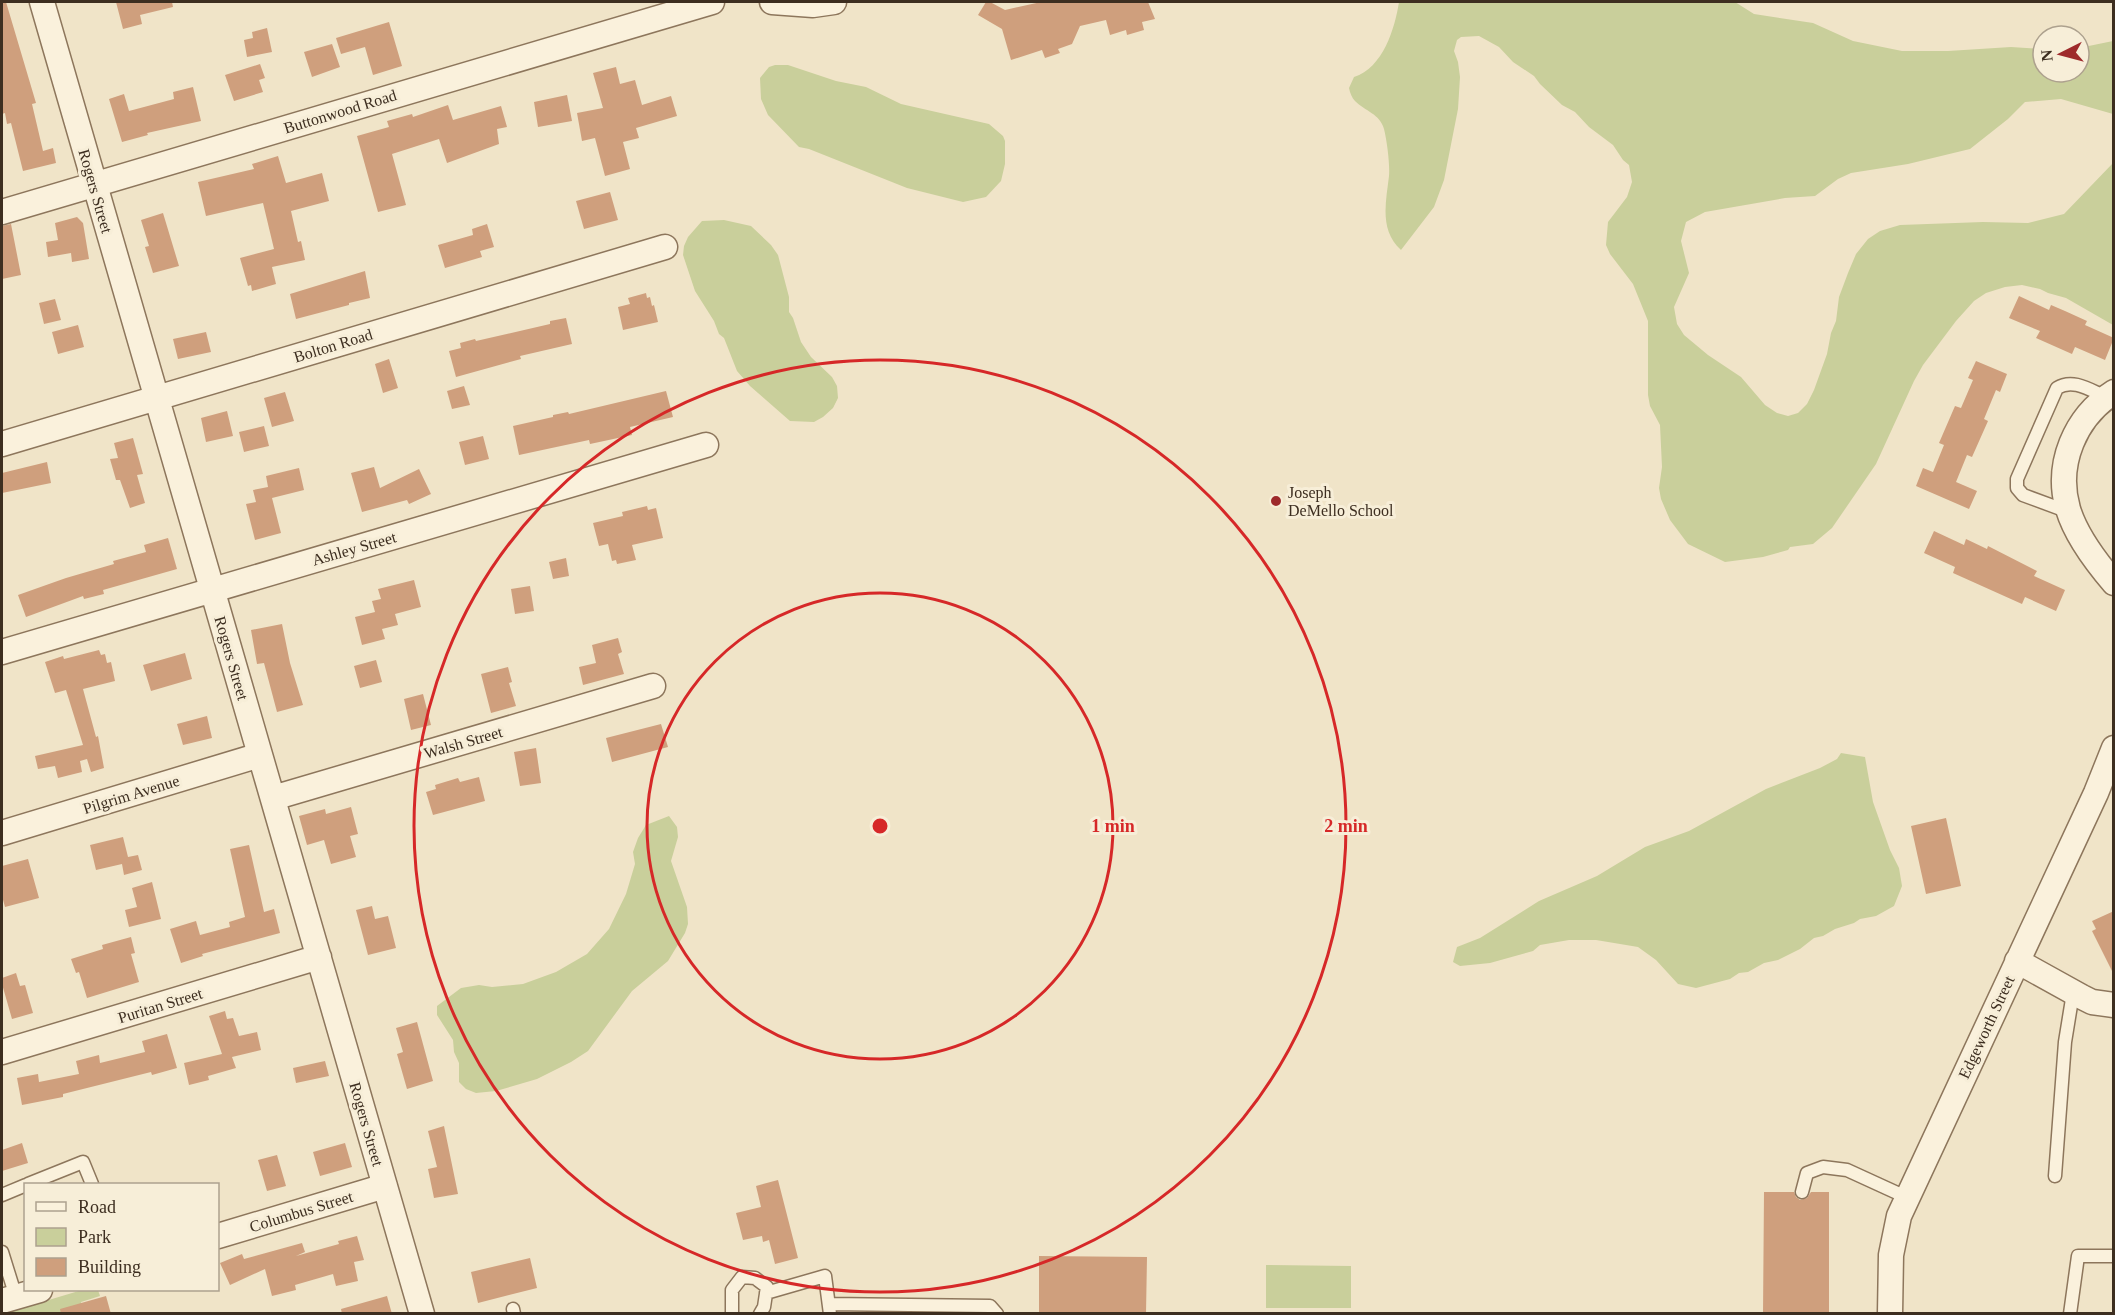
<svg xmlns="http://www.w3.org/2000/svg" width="2115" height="1315" font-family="Georgia,serif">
	<rect width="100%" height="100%" fill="#f0e4c8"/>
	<!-- green -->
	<path fill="#c9cf9b" d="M1399,2H1735L1754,14L1813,23L1853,41L1902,51H1948L2011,47L2043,49V72H2079V48L2113,41V114L2061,99L2025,102L2008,119L1970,149L1908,164L1851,173L1838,179L1815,196L1785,198L1705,212L1686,222L1681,241L1689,273L1674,307L1677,324L1684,335L1708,355L1741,377L1765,405L1777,413L1788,416L1798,413L1807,404L1814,390L1827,354L1831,333L1836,321L1839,297L1848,273L1856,254L1868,239L1880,231L1900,225L1983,222L2028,223L2064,214L2113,163V325L2066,298L2048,293L2040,289L2022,285L2005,287L1986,293L1974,301L1956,321L1923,365L1914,381L1876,464L1832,528L1813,544L1790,547L1788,550L1763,557L1725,562L1688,544L1670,520L1661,499L1659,488L1662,467L1660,425L1650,406L1648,395V321L1633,284L1610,254L1606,245L1608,222L1627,197L1632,182L1629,165L1623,160L1613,145L1589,127L1575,112L1562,105L1540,84L1534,76L1513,62L1499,47L1479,36L1461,37L1457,40L1454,51L1458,62L1460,77L1458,109L1444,180L1434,207L1401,250C1379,230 1386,202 1389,176C1390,165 1387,141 1384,129C1380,114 1365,111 1355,101C1352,98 1350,93 1349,88L1354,77C1383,68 1395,28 1399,2Z
		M775,65H788L836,81L866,87L901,104L989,124L1003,136L1005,141V164L1001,181L986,197L963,202L907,188L809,149L799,147L768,115L761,99L760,78L769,67Z
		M724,220L751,226L771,245L778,255L789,297V312L793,318L801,342L811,357L832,377L837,386L838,398L833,408L823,417L814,422L790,421L750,386L737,371L724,338L719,334L714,321L695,291L683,255L684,246L688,237L702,221Z
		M1841,753L1865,757L1873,802L1890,850L1899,868L1902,886L1894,906L1876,916L1860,919L1854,923L1835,929L1823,936L1814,938L1800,949L1778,960L1764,963L1748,972L1739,973L1730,979L1696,988L1678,984L1656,960L1638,947L1596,940H1569L1540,945L1533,951L1490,963L1460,966L1453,962L1457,947L1480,938L1539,901L1597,876L1645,847L1689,831L1766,789L1820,768L1837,759Z
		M669,816L677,827L678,837L671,861L687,907L688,924L685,933L668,961L632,991L588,1051L571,1062L537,1079L496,1091L476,1093L466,1089L459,1082V1063L454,1052L453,1040L437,1015V1006L461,988L479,985L492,987L523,984L556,972L587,954L609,929L626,894L635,864L633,852L638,838L646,825Z
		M1266,1265L1351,1266V1308H1266Z
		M82,1290H98L100,1296L81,1302L84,1313L2,1314Z"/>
	<!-- building -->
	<path fill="#cf9f7d" d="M6,2L36,103L32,104L43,151L53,148L56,163L23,171L11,123L7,124L5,113L2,114V3Z
		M116,2H172L173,7L140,15L142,24L123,29Z
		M986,2H990L1005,10L1041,2H1148L1155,19L1142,22L1144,30L1127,35L1126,30L1110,35L1106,20L1080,26L1072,44L1058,49L1060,53L1045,58L1042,50L1011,60L1002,29L978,15Z
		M389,22L402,66L373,75L365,47L341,54L336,38Z
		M267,28L272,52L247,57L244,40L253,38L252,32Z
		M332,44L340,67L312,77L304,52Z
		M260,64L265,78L259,80L263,92L234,101L225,75Z
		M616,67L620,84L635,80L642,105L671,96L677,116L636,128L639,138L623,142L630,169L605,176L595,138L582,141L577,113L603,108L593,73Z
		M193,87L201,121L147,133L148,135L122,142L109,99L124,94L129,111L174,99L173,92Z
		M567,95L572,121L538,127L534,102Z
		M448,105L453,120L501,106L507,127L497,129L499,144L447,163L439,139L392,154L406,205L378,212L357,136L389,127L387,121L412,114L413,117Z
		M278,156L286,183L322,173L329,201L291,211L298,242L301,241L305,260L272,267L276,284L252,291L251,285L248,286L240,258L274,249L263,203L206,216L198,182L254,169L252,164Z
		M610,192L618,220L584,229L576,201Z
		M163,213L179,266L153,273L145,247L149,246L141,220Z
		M77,217L83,223L89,259L72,262L71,253L48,257L46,242L58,240L55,223Z
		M11,224L21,275L2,279V226Z
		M487,224L494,247L480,251L482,257L445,268L438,245L473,235L472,229Z
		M365,271L370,298L349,303V305L296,319L290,294Z
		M646,293L647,298L650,297L652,306L654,305L658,322L623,330L618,307L630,304L628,298Z
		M2019,296L2049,310L2051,305L2065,311L2087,321L2085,325L2114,338L2105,360L2075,347L2072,354L2036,338L2040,331L2009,318Z
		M55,299L61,320L44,324L39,303Z
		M566,318L572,344L520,356L521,359L456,377L449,351L461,348L460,343L475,339L476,341L550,324V321Z
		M78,325L84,347L58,354L52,332Z
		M206,332L211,352L178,359L173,339Z
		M389,359L398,388L383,393L375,364Z
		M1976,361L2007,374L2000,392L1996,390L1984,419L1988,421L1972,457L1967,455L1956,482L1977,491L1969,509L1916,486L1923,468L1933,472L1944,445L1939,443L1955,406L1961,408L1973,380L1968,378Z
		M464,386L470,405L452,409L447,391Z
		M666,391L673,417L630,427L632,435L590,444L589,440L519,455L513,426L553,417V415L568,412L569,414Z
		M285,392L294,421L272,427L264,398Z
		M227,411L233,436L206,442L201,418Z
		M264,426L269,446L244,452L239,432Z
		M483,436L489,459L465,465L459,442Z
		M133,438L143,474L137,475L145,503L130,508L120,480H116L110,459L118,458L114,443Z
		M47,462L51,483L2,493V473Z
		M374,467L380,488L419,469L431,494L409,504L407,500L362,512L351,473Z
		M299,468L304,490L272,498L281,533L255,540L246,504L256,502L253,490L268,487L266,476Z
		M647,506L648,510L656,508L663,538L632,545L636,560L617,564L616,560L612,561L608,544L599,546L593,523L623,516L622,512Z
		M1934,531L1964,545L1966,539L1987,549L1988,546L2037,571L2034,576L2065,590L2056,611L2025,597L2022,604L1953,573L1955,567L1924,553Z
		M168,538L177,569L103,590L104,594L84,599L83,596L26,617L18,595L66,578L114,564L113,561L146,552L144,545Z
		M566,558L569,576L553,579L549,562Z
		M414,580L421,607L395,614L398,625L382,629L385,639L362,645L355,617L375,612L372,601L381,599L378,589Z
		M530,586L534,611L515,614L511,589Z
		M282,624L290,663L303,705L277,712L264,663L257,664L251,630Z
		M618,638L622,652L618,654L624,674L583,685L579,667L596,663L592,645Z
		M99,650L101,655L105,654L107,663L111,662L115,681L83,689L96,737L98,736L104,768L91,772L87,759L80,761L82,772L58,778L55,766L38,769L35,756L83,745L66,690L55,693L45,662L63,656L64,659Z
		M185,653L192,679L151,691L143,665Z
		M376,660L382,682L360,688L354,666Z
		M508,667L512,682L509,683L516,706L491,713L481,674Z
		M423,694L431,725L411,730L404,699Z
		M207,716L212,738L183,745L177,724Z
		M661,724L668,747L612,762L606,738Z
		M536,748L541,783L520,786L514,752Z
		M479,777L485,801L433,815L426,792L436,789L435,785L458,778L460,782Z
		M351,807L358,834L350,836L356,857L331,864L324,840L307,845L299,816L325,809L326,814Z
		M1946,818L1961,886L1926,894L1911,826Z
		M123,837L128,857L138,855L142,870L124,875L122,864L96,870L90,845Z
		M249,845L264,912L274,909L280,933L202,954L203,956L181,963L170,929L196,921L200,935L230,927L229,922L245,917L230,849Z
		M28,859L39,898L5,907L2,896V866Z
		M152,882L161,919L129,927L125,910L137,907L132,888Z
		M372,906L375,919L388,916L396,948L368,955L356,910Z
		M2114,911V975L2092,931L2096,929L2092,921Z
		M131,937L135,953L131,954L139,982L87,998L79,972L76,973L71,959L103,949L102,945Z
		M16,973L20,986L25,985L33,1013L12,1019L2,984V978Z
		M225,1011L227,1019L233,1018L239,1036L257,1032L261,1050L232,1057L236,1068L208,1076L209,1080L189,1085L184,1063L222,1054L209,1016Z
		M417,1022L433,1081L407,1089L397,1054L403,1052L396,1028Z
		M167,1034L177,1068L152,1075L151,1072L63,1094V1097L22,1105L17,1078L38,1074L39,1082L79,1074L76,1061L99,1055L100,1063L145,1052L142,1041Z
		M325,1061L329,1076L296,1083L293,1068Z
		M444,1126L458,1194L434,1198L428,1169L437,1167L428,1131Z
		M22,1143L28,1163L2,1171V1150Z
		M345,1143L352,1167L320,1176L313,1152Z
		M277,1155L286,1186L267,1191L258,1160Z
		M778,1180L798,1258L775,1264L769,1240L763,1242L762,1236L743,1240L736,1213L761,1207L756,1186Z
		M1764,1192H1794L1796,1197L1800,1200L1807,1198L1811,1192H1829V1314H1763Z
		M357,1236L364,1260L354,1262L358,1281L336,1286L333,1274L295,1285L296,1290L272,1296L265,1269L230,1285L220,1263L242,1254L244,1259L302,1243L305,1252L296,1256L339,1244L338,1241Z
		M1039,1256L1147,1257L1146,1314H1039Z
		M530,1258L537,1288L478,1303L471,1272Z
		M106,1296L111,1314H61L60,1309Z
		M387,1296L392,1314H342L341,1309Z"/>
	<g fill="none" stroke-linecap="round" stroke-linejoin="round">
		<defs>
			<path id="lane" d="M2069,512L2023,495L2017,488V479L2057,388C2073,378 2090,390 2106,397
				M2055,1176L2065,1042L2073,993
				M28,1184L83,1162L92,1184
				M1802,1192L1807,1173L1823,1167L1847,1170L1906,1197
				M2,1195L26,1185
				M2,1252L16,1297
				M766,1293L825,1276L830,1314
				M829,1304L990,1306L997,1314
				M513,1309L514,1314
				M732,1314V1290L742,1277L755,1278L767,1287L764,1307L760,1314
				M2070,1314L2078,1256H2114"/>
			<path id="street" d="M42,2L422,1314
				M772,2L813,5L834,2
				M2,212L712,2
				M2114,392C2075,417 2055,464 2068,509C2076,536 2096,562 2114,583
				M2,444L665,247
				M2,652L706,445
				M273,798L653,686
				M2,833L260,755
				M2017,961L2082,997L2092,1002L2114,1005
				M2,1052L319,957
				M218,1236L385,1186
				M2,1301L40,1290
				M1890,1314L1891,1255L1899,1216L2096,793L2114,748"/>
		</defs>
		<!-- lane casing -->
		<use href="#lane" stroke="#8d765c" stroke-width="15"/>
		<!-- street casing -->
		<use href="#street" stroke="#8d765c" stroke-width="27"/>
		<!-- lane -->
		<use href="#lane" stroke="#faf1dc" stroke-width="12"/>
		<!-- street -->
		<use href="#street" stroke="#faf1dc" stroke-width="24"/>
	</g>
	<!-- distance rings -->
	<g fill="none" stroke="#d62828" stroke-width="3">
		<circle cx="880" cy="826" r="233"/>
		<circle cx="880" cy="826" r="466"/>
	</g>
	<!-- markers -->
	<circle fill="#9e2a2b" stroke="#f7eed8" stroke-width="2" cx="1276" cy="501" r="6"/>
	<g text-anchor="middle" stroke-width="6" stroke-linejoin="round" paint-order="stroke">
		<!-- street labels -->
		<g font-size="16" fill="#3d2e20" stroke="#f7eed8">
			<text transform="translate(340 111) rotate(-17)" y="6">Buttonwood Road</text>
			<text transform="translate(96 191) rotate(74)" y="6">Rogers Street</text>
			<text transform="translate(333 345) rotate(-17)" y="6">Bolton Road</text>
			<text transform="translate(354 548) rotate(-16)" y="6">Ashley Street</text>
			<text transform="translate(232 658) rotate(74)" y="6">Rogers Street</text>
			<text transform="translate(463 742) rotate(-16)" y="6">Walsh Street</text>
			<text transform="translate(131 794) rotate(-17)" y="6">Pilgrim Avenue</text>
			<text transform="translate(160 1005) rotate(-17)" y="6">Puritan Street</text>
			<text transform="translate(1986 1027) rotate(-65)" y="6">Edgeworth Street</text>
			<text transform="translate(367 1124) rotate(74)" y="6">Rogers Street</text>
			<text transform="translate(301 1211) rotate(-17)" y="6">Columbus Street</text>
		</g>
		<!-- poi labels -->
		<g font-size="16" fill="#3d2e20" stroke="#f7eed8" text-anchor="start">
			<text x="1288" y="498">Joseph<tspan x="1288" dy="18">DeMello School</tspan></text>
		</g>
	</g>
	<circle cx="880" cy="826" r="9" fill="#d62828" stroke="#f7eed8" stroke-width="3"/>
	<g font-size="18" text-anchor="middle" font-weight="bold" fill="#d62828" stroke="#f7eed8" stroke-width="6" stroke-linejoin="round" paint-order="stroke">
		<text x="1113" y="832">1 min</text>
		<text x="1346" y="832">2 min</text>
	</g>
	<!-- border -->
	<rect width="2115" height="1315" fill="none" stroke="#3d2e20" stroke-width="6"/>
	<!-- legend -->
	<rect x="24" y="1183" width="195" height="108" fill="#f7eed8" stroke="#ada18e" stroke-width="1.5"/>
	<rect x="36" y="1202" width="30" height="9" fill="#faf1dc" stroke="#ada18e" stroke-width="1.5"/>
	<text x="78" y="1213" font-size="18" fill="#3d2e20">Road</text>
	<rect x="36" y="1228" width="30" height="18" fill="#c9cf9b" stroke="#ada18e" stroke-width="1.5"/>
	<text x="78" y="1243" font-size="18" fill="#3d2e20">Park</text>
	<rect x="36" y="1258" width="30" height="18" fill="#cf9f7d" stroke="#ada18e" stroke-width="1.5"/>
	<text x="78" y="1273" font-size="18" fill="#3d2e20">Building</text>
	<!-- north arrow -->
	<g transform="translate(2061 54) rotate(264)"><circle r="28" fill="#f7eed8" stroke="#ada18e" stroke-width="1.5"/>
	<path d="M0-4.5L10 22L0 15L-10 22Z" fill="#9e2a2b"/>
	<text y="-9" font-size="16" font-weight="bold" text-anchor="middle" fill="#3d2e20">N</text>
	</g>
</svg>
